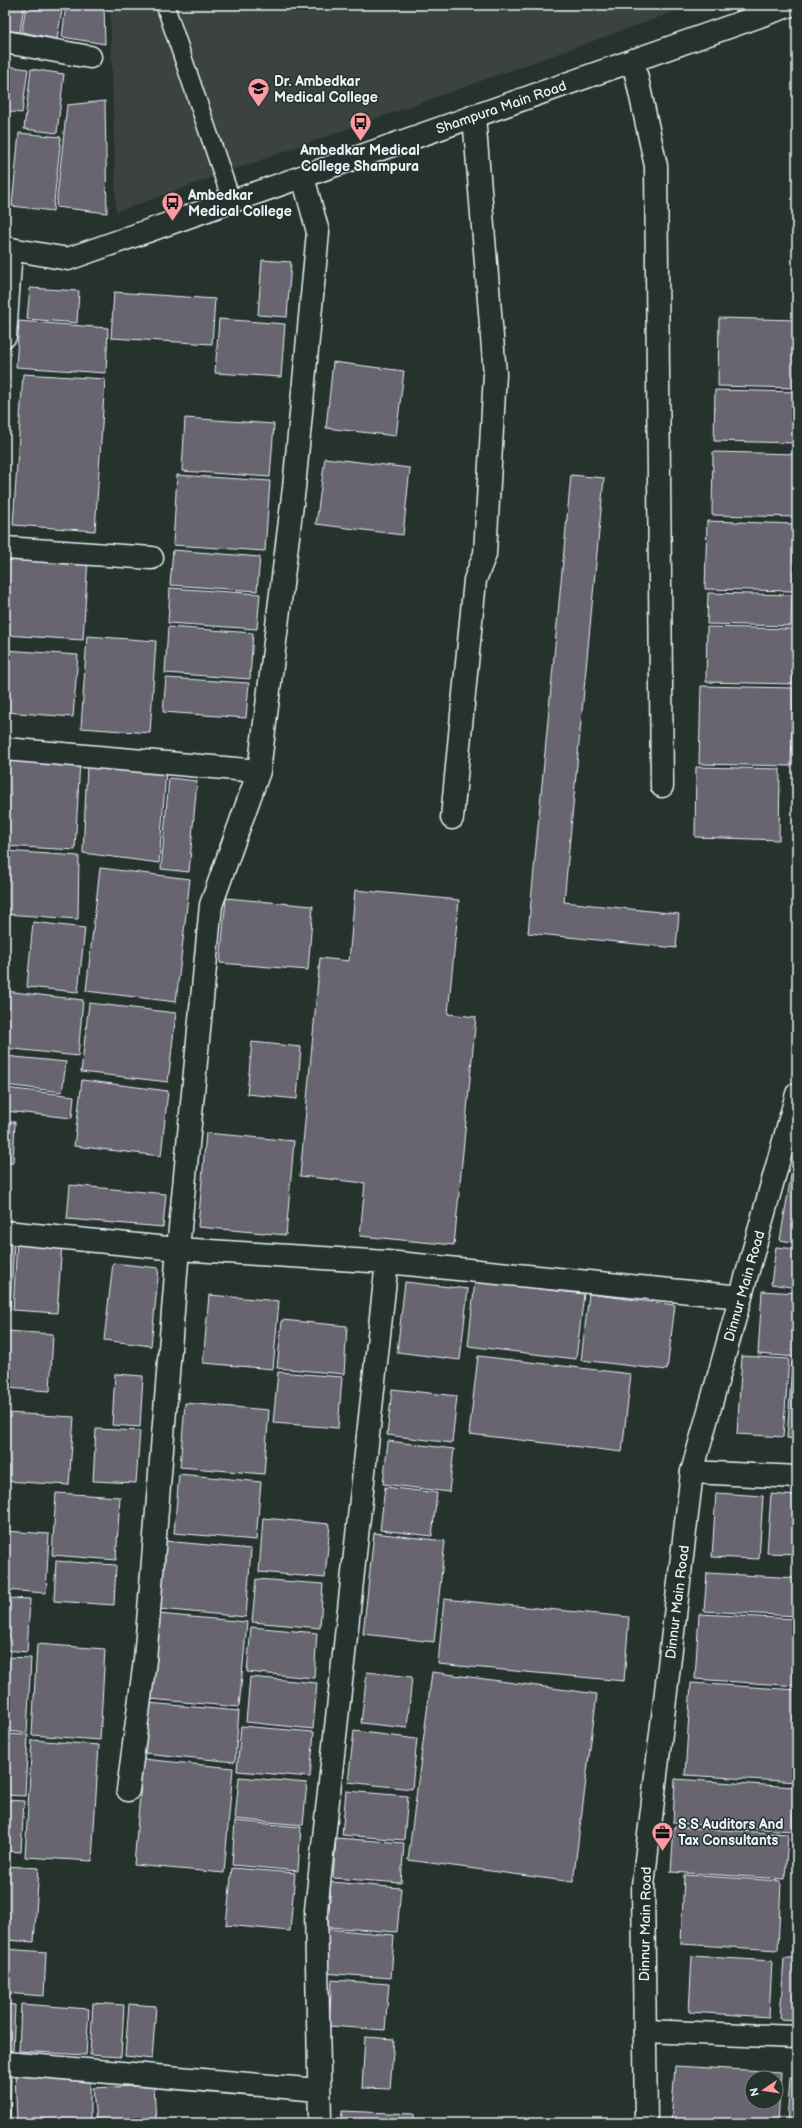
<svg xmlns="http://www.w3.org/2000/svg" width="802" height="2128" font-family="'Balsamiq Sans',sans-serif">
	<rect width="100%" height="100%" fill="#26332d"/>
	<filter id="ink" filterUnits="userSpaceOnUse"><feTurbulence type="fractalNoise" baseFrequency=".025" numOctaves="2"/><feDisplacementMap in="SourceGraphic" scale="8" xChannelSelector="R" yChannelSelector="G"/><feConvolveMatrix kernelMatrix="1 2 1 2 8 2 1 2 1" color-interpolation-filters="sRGB"/></filter>
	<g filter="url(#ink)">
		<!-- built -->
		<path fill="#3a4241" d="M110,5H693L116,212Z"/>
		<!-- building -->
		<path fill="#686571" stroke="#e8f1f8" fill-rule="evenodd" d="M5,5H24L20,32L5,30Z
			M26,5H63L57,39L22,32Z
			M66,5H104L105,44L62,37Z
			M5,66L28,69L22,113L5,111Z
			M31,69L64,74L57,133L24,129Z
			M105,101L107,213L56,207L67,105Z
			M19,133L61,137L53,211L12,206Z
			M262,260L291,262L287,317L258,315Z
			M30,288L79,291L77,323L27,319Z
			M114,292L215,299L212,344L111,338Z
			M719,318L797,320V388L718,386Z
			M219,319L285,324L281,377L215,373Z
			M19,321L108,328L106,373L16,367Z
			M333,362L404,371L396,436L326,428Z
			M23,374L105,379L95,531L13,525Z
			M715,390L797,392V443L714,441Z
			M185,418L274,424L270,477L182,471Z
			M713,452L797,454V517L712,515Z
			M325,458L410,468L403,535L316,524Z
			M177,475L270,481L265,551L173,545Z
			M571,475L604,478L564,902L679,914L676,948L528,933Z
			M707,521L795,524L793,591L705,589Z
			M173,550L260,557L257,591L170,585Z
			M6,552L88,558L83,640L5,635Z
			M170,588L260,594L257,629L168,623Z
			M708,593L792,595L791,626L707,624Z
			M168,627L253,633L250,679L165,673Z
			M707,627L794,629L793,684L706,682Z
			M87,636L156,641L150,733L81,728Z
			M5,650L78,655L73,717L5,712Z
			M166,678L249,683L246,718L163,712Z
			M701,686L793,688L791,766L699,764Z
			M5,755L80,760L75,850L5,846Z
			M87,765L166,772L159,863L83,853Z
			M696,767L780,769L779,840L695,837Z
			M169,778L197,781L189,872L161,869Z
			M5,851L79,856L78,919L5,914Z
			M100,868L190,879L176,1002L86,991Z
			M355,890L459,900L448,1014L476,1017L454,1245L360,1236L365,1183L300,1176L320,958L349,961Z
			M226,898L313,906L308,970L220,963Z
			M33,922L85,928L78,992L27,987Z
			M5,991L83,1000L78,1056L5,1048Z
			M89,1003L176,1013L168,1082L81,1072Z
			M252,1042L301,1047L297,1099L247,1094Z
			M5,1056L66,1062L62,1092L5,1085Z
			M82,1080L168,1091L161,1156L74,1146Z
			M5,1088L74,1096L72,1118L5,1111Z
			M5,1122H15L13,1163H5Z
			M206,1133L294,1141L286,1235L198,1227Z
			M793,1164H797V1243L780,1240Z
			M70,1185L166,1194L163,1227L67,1219Z
			M17,1240L62,1243L57,1313L13,1310Z
			M5,1242L14,1243L10,1311L5,1310Z
			M776,1247L797,1249V1288L771,1284Z
			M113,1263L159,1268L151,1346L104,1340Z
			M475,1281L584,1294L576,1359L468,1346Z
			M405,1282L468,1289L460,1360L397,1352Z
			M762,1291L797,1293V1357L758,1354Z
			M589,1294L675,1305L667,1370L581,1360Z
			M209,1295L279,1301L273,1369L203,1363Z
			M282,1320L347,1326L344,1374L277,1368Z
			M5,1331L53,1334L50,1391L5,1388Z
			M478,1356L631,1374L622,1452L469,1434Z
			M742,1356L789,1359L783,1437L737,1434Z
			M792,1362L797,1363V1439L787,1438Z
			M278,1372L342,1377L338,1428L273,1423Z
			M115,1374L143,1376L140,1427L112,1425Z
			M392,1389L457,1396L452,1443L387,1435Z
			M185,1403L269,1410L264,1474L180,1467Z
			M7,1413L74,1417L69,1485L5,1481Z
			M96,1429L140,1431L136,1483L93,1481Z
			M388,1441L454,1449L449,1492L383,1484Z
			M179,1474L261,1482L256,1540L174,1533Z
			M385,1487L437,1493L432,1536L380,1530Z
			M56,1493L120,1497L116,1560L52,1555Z
			M716,1493L763,1496L759,1559L712,1557Z
			M771,1494L797,1496V1554L767,1553Z
			M263,1518L330,1524L325,1578L259,1572Z
			M5,1531L49,1534L46,1593L5,1590Z
			M374,1533L445,1541L434,1642L363,1634Z
			M165,1541L251,1549L246,1617L159,1609Z
			M56,1561L116,1565L114,1605L54,1601Z
			M707,1573L797,1578V1616L704,1611Z
			M256,1579L323,1584L320,1628L252,1622Z
			M5,1598L30,1599L27,1652L5,1650Z
			M444,1599L629,1617L624,1681L438,1664Z
			M158,1614L247,1622L239,1707L150,1699Z
			M699,1614L797,1619V1686L695,1679Z
			M251,1627L317,1633L314,1678L247,1672Z
			M37,1644L105,1649L100,1740L32,1735Z
			M5,1657L31,1658L27,1733L5,1731Z
			M367,1672L412,1677L407,1728L361,1723Z
			M432,1672L597,1694L573,1882L408,1860Z
			M250,1677L317,1683L313,1729L246,1722Z
			M691,1683L797,1690V1782L685,1775Z
			M148,1703L239,1711L235,1762L144,1753Z
			M241,1726L314,1732L310,1777L237,1771Z
			M354,1731L417,1739L412,1789L348,1782Z
			M5,1734L28,1735L25,1796L5,1795Z
			M32,1740L99,1745L92,1861L25,1857Z
			M143,1759L233,1768L224,1873L134,1865Z
			M239,1777L307,1783L303,1825L235,1819Z
			M675,1779L794,1787L792,1831L673,1823Z
			M346,1791L408,1796L404,1840L342,1835Z
			M5,1800L24,1801L21,1852L5,1851Z
			M235,1821L301,1827L298,1871L232,1865Z
			M674,1827L788,1834L785,1879L671,1872Z
			M336,1838L404,1843L401,1883L333,1878Z
			M5,1866L39,1868L34,1942L5,1940Z
			M232,1868L295,1873L290,1931L226,1925Z
			M684,1875L781,1881L778,1950L681,1944Z
			M331,1882L401,1888L397,1932L328,1927Z
			M796,1890H797V1951H793Z
			M327,1929L394,1935L391,1978L323,1973Z
			M5,1949L46,1952L44,1996L5,1993Z
			M692,1956L772,1961L769,2017L689,2012Z
			M784,1958H797V2020L780,2019Z
			M332,1980L389,1984L385,2030L329,2026Z
			M93,2003L124,2005L121,2057L90,2055Z
			M5,2004L15,2005L13,2051H5Z
			M21,2004L89,2009L86,2055L19,2051Z
			M129,2004L156,2006L152,2059L125,2056Z
			M365,2037L394,2039L390,2089L362,2088Z
			M675,2066L781,2072L778,2123H671ZM752,2078H776V2102H752Z
			M15,2073L90,2080V2123H17Z
			M5,2076H11L10,2121H5Z
			M790,2077H797V2123H787Z
			M154,2085L156,2123H96L93,2088Z
			M342,2111L414,2114V2123H341Z"/>
		<g fill="none" stroke-linecap="round" stroke-linejoin="round">
			<defs>
				<path id="service" d="M165,5L232,202"/>
				<path id="minor" d="M5,42L90,57
					M633,60L656,166L662,786
					M5,336L11,249
					M5,548L152,558
					M5,749L259,771
					M452,818L475,580L485,554L495,374L474,116
					M5,1232L178,1249L387,1262L741,1297
					M692,1472L797,1477
					M128,1790L145,1660L178,1249L211,905L259,771L294,488L318,232L303,177
					M645,2031L797,2037
					M5,2063L318,2090
					M320,2123L316,1910L387,1262"/>
				<path id="tertiary" d="M5,248L68,259L791,5
					M646,2123L643,1885L692,1472L797,1094"/>
			</defs>
			<!-- service casing -->
			<use href="#service" stroke="#e8f1f8" stroke-width="20"/>
			<!-- minor casing -->
			<use href="#minor" stroke="#e8f1f8" stroke-width="25"/>
			<!-- tertiary casing -->
			<use href="#tertiary" stroke="#e8f1f8" stroke-width="25"/>
			<!-- service -->
			<use href="#service" stroke="#26332d" stroke-width="17"/>
			<!-- minor -->
			<use href="#minor" stroke="#26332d" stroke-width="22"/>
			<!-- tertiary -->
			<use href="#tertiary" stroke="#26332d" stroke-width="22"/>
		</g>
	</g>
	<!-- icons -->
	<defs>
		<symbol id="university-pin" viewBox="-11 -11 22 30"><path d="M0 17L-7.5 6A9.5 9.5 0 1 1 7.5 6Z" fill="#ff9aa2" stroke="#26332d"/><path d="M0-5L7-2L0 1L-7-2ZM-4 1L0 2.5L4 1V4Q0 6-4 4Z" fill="#111"/></symbol>
		<symbol id="bus-pin" viewBox="-11 -11 22 30"><path d="M0 17L-7.5 6A9.5 9.5 0 1 1 7.5 6Z" fill="#ff9aa2" stroke="#26332d"/><path d="M-5-6H5V4H4V6H2V4H-2V6H-4V4H-5ZM-3.5-4V0h7V-4ZM-3.5 1.2v1.5H-2V1.2ZM2 1.2v1.5H3.5V1.2Z" fill="#111"/></symbol>
		<symbol id="office-pin" viewBox="-11 -11 22 30"><path d="M0 17L-7.5 6A9.5 9.5 0 1 1 7.5 6Z" fill="#ff9aa2" stroke="#26332d"/><path d="M-6-3h4V-5.5h4V-3h4V5H-6ZM-1-4.5V-3h2v-1.5ZM-6 0V1H6V0Z" fill="#111"/></symbol>
	</defs>
	<g fill-rule="evenodd">
		<use href="#university-pin" x="246" y="76" width="25" height="34"/>
		<use href="#bus-pin" x="348" y="110" width="25" height="34"/>
		<use href="#bus-pin" x="160" y="190" width="25" height="34"/>
		<use href="#office-pin" x="650" y="1820" width="25" height="34"/>
	</g>
	<g text-anchor="middle" stroke-width="3" stroke-linejoin="round" paint-order="stroke">
		<!-- poi labels -->
		<g font-size="14" font-weight="bold" fill="#e8f1f8" stroke="#26332d" text-anchor="start">
			<text x="274" y="86">Dr. Ambedkar<tspan x="274" dy="16">Medical College</tspan></text>
			<text x="360" y="155" text-anchor="middle">Ambedkar Medical<tspan x="360" dy="16">College Shampura</tspan></text>
			<text x="188" y="200">Ambedkar<tspan x="188" dy="16">Medical College</tspan></text>
			<text x="678" y="1829">S S Auditors And<tspan x="678" dy="16">Tax Consultants</tspan></text>
		</g>
		<!-- street labels -->
		<g font-size="14" fill="#e8f1f8" stroke="#26332d">
			<text transform="translate(501 107) rotate(-19)" y="5">Shampura Main Road</text>
			<text transform="translate(744 1286) rotate(-74)" y="5">Dinnur Main Road</text>
			<text transform="translate(677 1602) rotate(-83)" y="5">Dinnur Main Road</text>
			<text transform="translate(645 1924) rotate(-89)" y="5">Dinnur Main Road</text>
		</g>
	</g>
	<!-- margin -->
	<rect width="802" height="2128" fill="none" stroke="#26332d" stroke-width="20"/>
	<rect x="10" y="10" width="782" height="2108" fill="none" stroke="#e8f1f8" stroke-width="1.5" filter="url(#ink)"/>
	<!-- north arrow -->
	<g transform="translate(764 2090) rotate(257)"><circle r="19" fill="#26332d" stroke="#747f7e"/>
	<path d="M0-3L7 15L0 10L-7 15Z" fill="#ff9aa2"/>
	<text y="-6" font-size="11" font-weight="bold" text-anchor="middle" fill="#e8f1f8">N</text>
	</g>
</svg>
